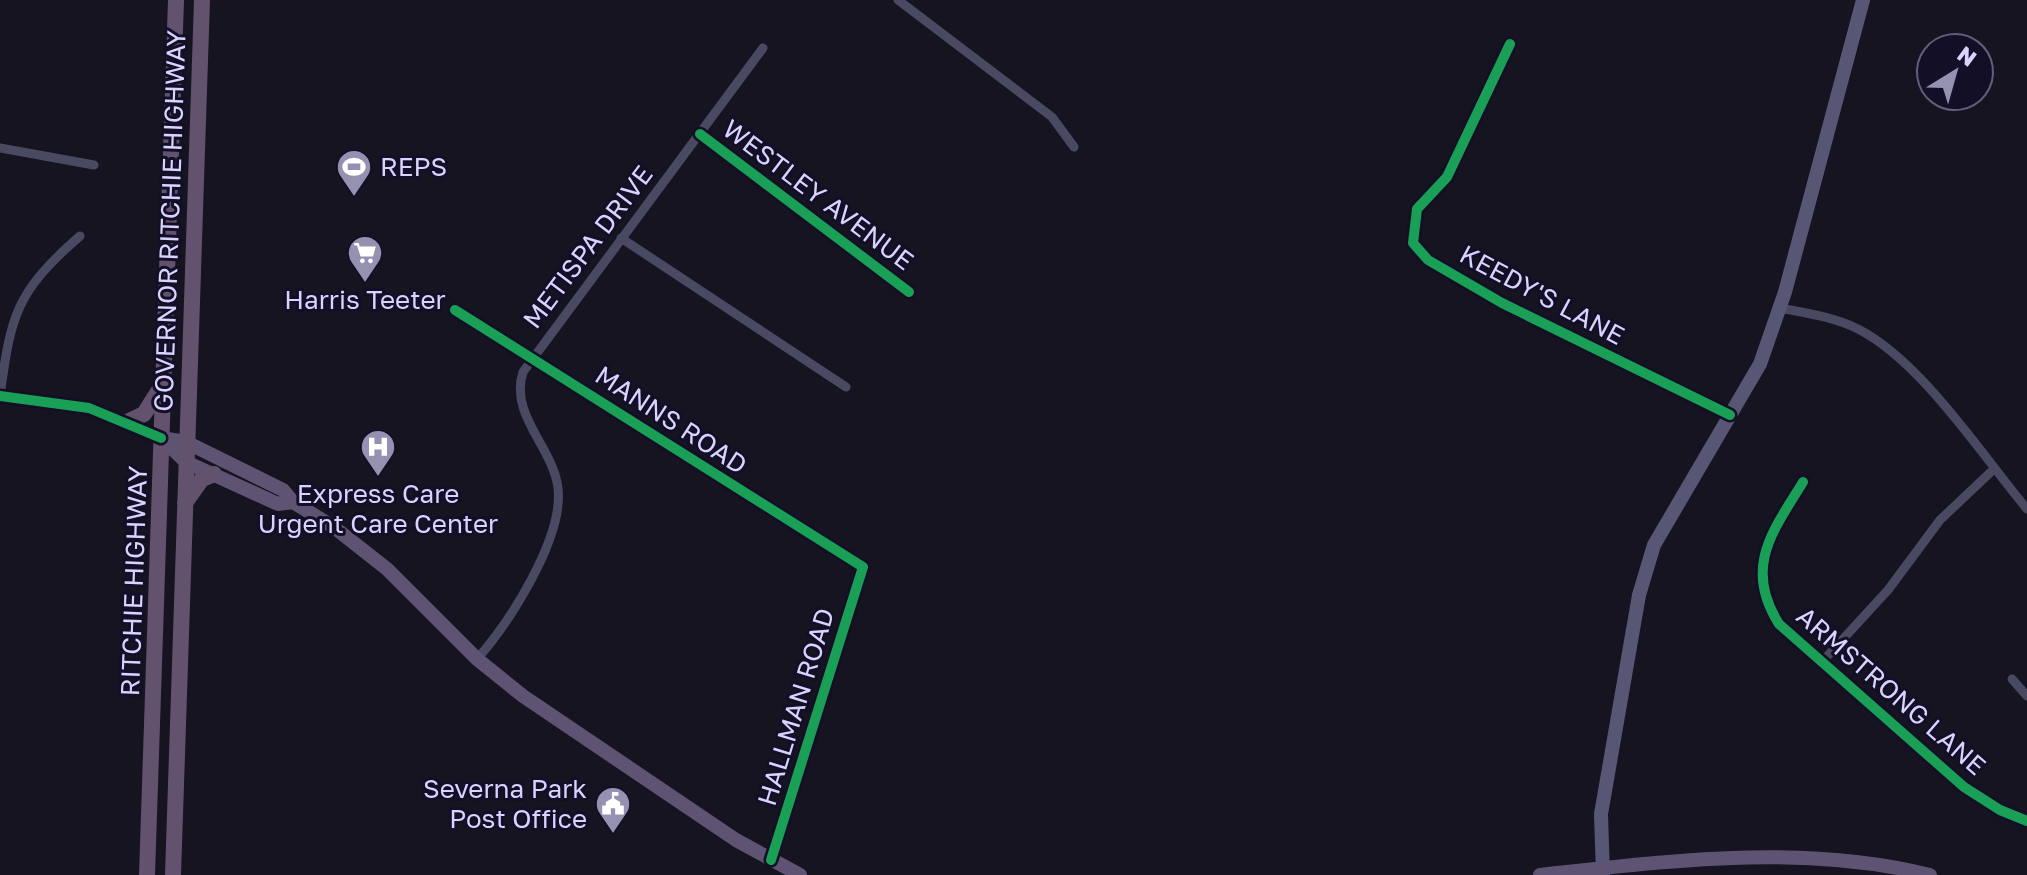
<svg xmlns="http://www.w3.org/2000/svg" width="2027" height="875" font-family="'Golos Text',sans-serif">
	<rect width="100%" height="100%" fill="#161421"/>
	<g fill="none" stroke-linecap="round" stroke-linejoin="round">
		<!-- minor -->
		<path stroke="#4a4962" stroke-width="9" d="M898,0L1052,117L1074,147
			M1510,44L1447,177L1417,209L1413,243L1428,260L1502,303L1730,415
			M700,134L909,292
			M0,148L94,165
			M621,238L846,387
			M1780,308C1806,313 1834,317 1858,329C1921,361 1981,454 2027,509
			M455,310L863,567L771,860
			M0,396C11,314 16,292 80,236
			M1803,482C1773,531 1743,567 1779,624L1964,787L2000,810L2027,821
			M477,659C509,623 564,538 558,488C553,447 509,415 523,372L763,48
			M1821,663L1888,590L1940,520L1994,469
			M2012,679L2027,696"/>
		<!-- tertiary -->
		<path stroke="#4a4962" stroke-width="12" d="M0,396L89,408L161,438"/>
		<!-- secondary -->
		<path stroke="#575674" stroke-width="14" d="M1603,875L1601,814L1639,595L1654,545L1760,364L1785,292L1863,0"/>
		<!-- primary -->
		<path stroke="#5e5373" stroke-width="14" d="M161,438L186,442L283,490L293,502L335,528L387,569L477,659L523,696L736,840L800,875
			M161,438L186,462L278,504L293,502
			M1540,875C1668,861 1802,843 1930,875"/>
		<!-- trunk -->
		<path stroke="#62526e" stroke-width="16" d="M127,422L144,414L161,387
			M185,503L202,479L214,474
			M147,875L176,0
			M173,875L202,0"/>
		<defs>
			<path id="cycleway" d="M1510,44L1447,177L1417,209L1413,243L1428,260L1502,303L1730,415
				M700,134L909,292
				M455,310L863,567L771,860
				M0,396L89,408L161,438
				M1803,482C1773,531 1743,567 1779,624L1964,787L2000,810L2027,821"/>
		</defs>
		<!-- cycleway casing -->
		<use href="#cycleway" stroke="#130f26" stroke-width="15"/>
		<!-- cycleway -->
		<use href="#cycleway" stroke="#1a9f57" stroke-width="10"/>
	</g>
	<!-- icons -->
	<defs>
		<symbol id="stadium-pin" viewBox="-11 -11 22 30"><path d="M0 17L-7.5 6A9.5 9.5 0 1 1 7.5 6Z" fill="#9591b1" stroke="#130f26"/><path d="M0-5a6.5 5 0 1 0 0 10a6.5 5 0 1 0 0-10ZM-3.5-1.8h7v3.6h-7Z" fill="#fff"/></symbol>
		<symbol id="supermarket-pin" viewBox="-11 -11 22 30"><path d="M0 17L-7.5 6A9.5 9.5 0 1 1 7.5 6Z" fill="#9591b1" stroke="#130f26"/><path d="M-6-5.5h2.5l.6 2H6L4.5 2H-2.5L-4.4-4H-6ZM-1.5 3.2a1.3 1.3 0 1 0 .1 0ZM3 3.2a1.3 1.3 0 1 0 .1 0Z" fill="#fff"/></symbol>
		<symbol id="hospital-pin" viewBox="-11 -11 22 30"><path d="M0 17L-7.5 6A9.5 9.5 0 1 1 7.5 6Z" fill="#9591b1" stroke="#130f26"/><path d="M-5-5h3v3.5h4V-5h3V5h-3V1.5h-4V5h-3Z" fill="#fff"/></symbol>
		<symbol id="civic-pin" viewBox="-11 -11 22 30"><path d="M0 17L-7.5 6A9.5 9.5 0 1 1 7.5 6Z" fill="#9591b1" stroke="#130f26"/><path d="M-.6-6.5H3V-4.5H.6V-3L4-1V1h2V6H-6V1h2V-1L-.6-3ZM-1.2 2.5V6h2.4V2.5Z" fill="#fff"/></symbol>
	</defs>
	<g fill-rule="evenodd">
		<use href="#stadium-pin" x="334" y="147" width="40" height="54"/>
		<use href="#supermarket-pin" x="345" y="233" width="40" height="54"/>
		<use href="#hospital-pin" x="358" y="427" width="40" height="54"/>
		<use href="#civic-pin" x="593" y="784" width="40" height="54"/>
	</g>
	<g text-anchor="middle" stroke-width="6" stroke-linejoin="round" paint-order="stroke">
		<!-- poi labels -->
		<g font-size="26" fill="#d9d4ff" stroke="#130f26">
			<text x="380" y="176" text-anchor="start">REPS</text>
			<text x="365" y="309">Harris Teeter</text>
			<text x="378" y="503">Express Care<tspan x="378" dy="30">Urgent Care Center</tspan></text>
			<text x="587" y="798" text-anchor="end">Severna Park<tspan x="587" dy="30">Post Office</tspan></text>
		</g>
		<!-- street labels -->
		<g font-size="26" fill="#d9d4ff" stroke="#130f26">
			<text transform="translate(818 195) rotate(37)" y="9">WESTLEY AVENUE</text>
			<text transform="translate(170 221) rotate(-88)" y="9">GOVERNOR RITCHIE HIGHWAY</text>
			<text transform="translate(588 247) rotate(-53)" y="9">METISPA DRIVE</text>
			<text transform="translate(1542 295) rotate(28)" y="9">KEEDY'S LANE</text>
			<text transform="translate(671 420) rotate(33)" y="9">MANNS ROAD</text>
			<text transform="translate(134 581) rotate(-88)" y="9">RITCHIE HIGHWAY</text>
			<text transform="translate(1891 691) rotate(41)" y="9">ARMSTRONG LANE</text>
			<text transform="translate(796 707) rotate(-73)" y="9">HALLMAN ROAD</text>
		</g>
	</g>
	<!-- north arrow -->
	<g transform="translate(1955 72) rotate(37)"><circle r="38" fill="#130f26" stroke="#625e7d" stroke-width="2"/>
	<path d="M0-6L14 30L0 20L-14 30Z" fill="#9591b1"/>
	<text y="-12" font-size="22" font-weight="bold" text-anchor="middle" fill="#d9d4ff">N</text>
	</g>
</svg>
